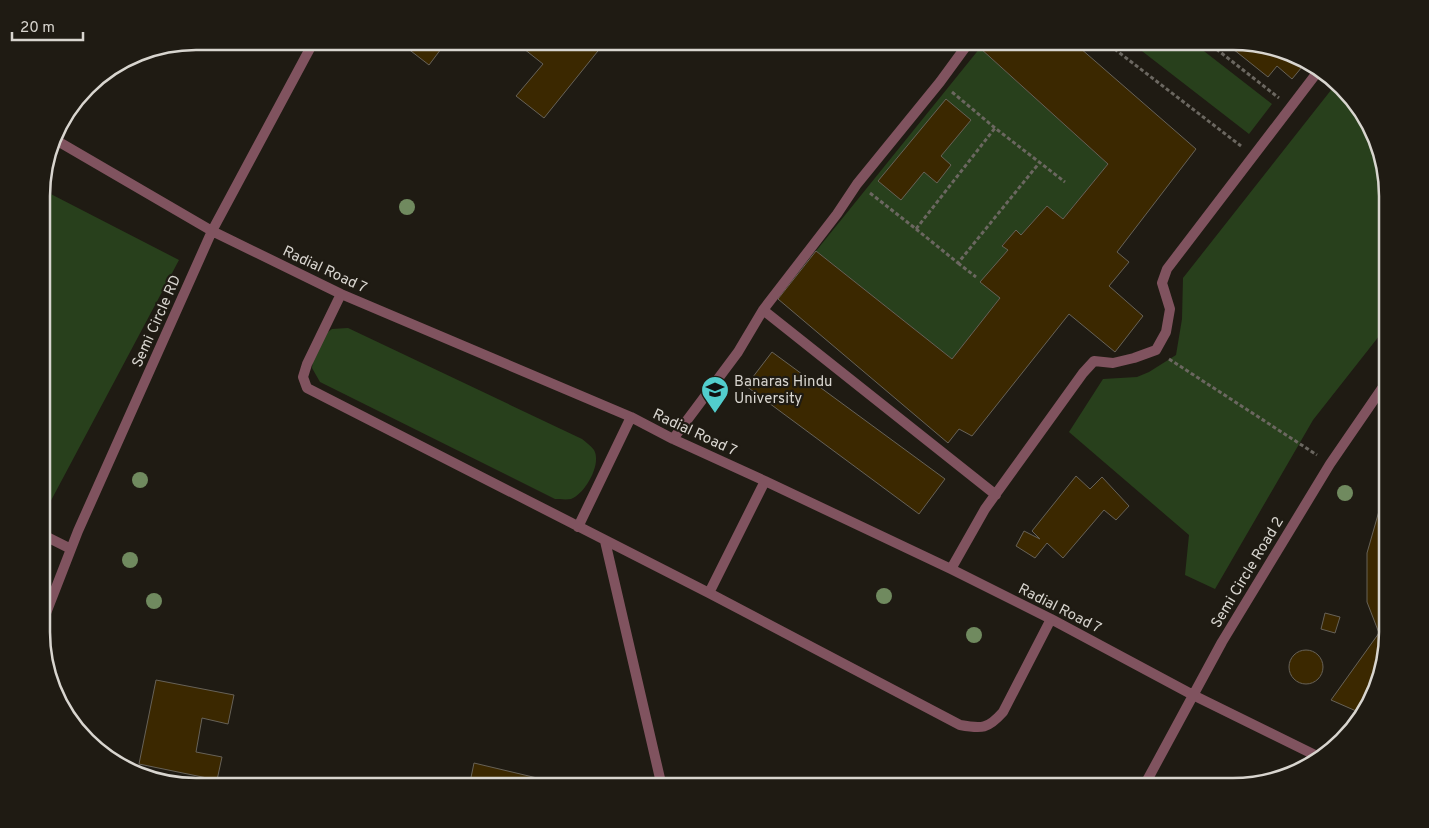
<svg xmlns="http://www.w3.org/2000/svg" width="1429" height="828" font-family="Overpass,sans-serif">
	<rect width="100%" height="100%" fill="#1f1b13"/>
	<!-- green -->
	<path fill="#28401c" d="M1129,41H1191L1272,104L1249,134Z
		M980,48L1108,164L1063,219L1047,206L1021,235L1016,231L1002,245L1008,250L1000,298L952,359L816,251Z
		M1335,85L1362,110L1387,185V326L1313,420L1215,589L1185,575L1189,535L1069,432L1103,379L1137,377L1149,372L1176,355L1182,319L1183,278Z
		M43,190L179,260L47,508L43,520Z
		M348,328L582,439C586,442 591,446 594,450C602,464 585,494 571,499C566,500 559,499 555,499L320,382L312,368L314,352L320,338L332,329Z"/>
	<!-- building -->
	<path fill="#3b2800" stroke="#676258" d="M398,41H447L429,65Z
		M522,41H606L544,118L516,96L543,64L519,45Z
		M986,41H1072L1196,149L1117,252L1129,262L1109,286L1143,316L1115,352L1069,314L972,436L959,429L948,443L778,299L816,251L952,359L1000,298L980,282L1008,250L1002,246L1016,230L1021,235L1047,206L1063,219L1108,164L980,48Z
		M1223,41H1234L1307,61L1292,79L1277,66L1268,77Z
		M946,99L971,120L941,156L951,165L937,183L924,172L901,200L878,181Z
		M772,352L945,479L919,514L746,386Z
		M1076,476L1090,489L1102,477L1129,506L1116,520L1104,510L1063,558L1047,543L1035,558L1016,546L1024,531L1040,539L1032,531Z
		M1387,493V642L1367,709L1363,714L1331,700L1379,633L1367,602V553L1381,504Z
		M1325,613L1340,617L1335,633L1321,629Z
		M1289 667a17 17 0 1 1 34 0a17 17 0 1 1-34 0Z
		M156,680L234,695L228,724L202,718L196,752L222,757L217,780L139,764Z
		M474,763L575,787H469Z"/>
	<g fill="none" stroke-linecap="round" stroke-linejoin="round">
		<!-- path -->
		<path stroke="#6b6760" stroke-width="3" stroke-dasharray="4 2.5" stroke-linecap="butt" d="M1104,41L1241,146
			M1206,41L1279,98
			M952,92L995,128L1065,182
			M870,193L916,229L995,128
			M916,229L958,263L1040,162
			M958,263L976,277
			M1169,359L1317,455"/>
		<!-- service -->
		<path stroke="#80535f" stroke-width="10" d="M54,139L212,231L341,294L631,417L673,439L765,481L951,569L1051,619L1193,695L1321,758
			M341,294L307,364L303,377L307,388L709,593L960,725C982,729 988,729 1003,712L1051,619
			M763,310L996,495
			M673,439L738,352L763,310L837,214L857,184L940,82L970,41
			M578,527L631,417
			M43,535L71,549
			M605,541L662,787
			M951,569L985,509L1083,373L1094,361L1113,363L1134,358L1156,350L1166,332L1170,309L1162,283L1167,269L1319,70
			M709,593L765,481
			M43,621L78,531L212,231L314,41
			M1144,786L1222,642L1330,464L1387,381"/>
	</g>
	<!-- trees -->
	<g fill="#708a5f">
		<circle cx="407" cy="207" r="8"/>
		<circle cx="140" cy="480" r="8"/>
		<circle cx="1345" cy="493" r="8"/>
		<circle cx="130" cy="560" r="8"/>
		<circle cx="884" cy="596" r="8"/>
		<circle cx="154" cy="601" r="8"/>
		<circle cx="974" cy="635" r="8"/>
	</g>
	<!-- icons -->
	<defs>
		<symbol id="university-pin" viewBox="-11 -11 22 30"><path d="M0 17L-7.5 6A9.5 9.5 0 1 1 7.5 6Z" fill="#52cdcd" stroke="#1f1b13"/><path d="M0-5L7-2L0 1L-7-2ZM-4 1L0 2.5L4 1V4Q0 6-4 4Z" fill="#111"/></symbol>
	</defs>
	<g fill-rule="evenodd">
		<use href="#university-pin" x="699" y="374" width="32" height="43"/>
	</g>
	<g text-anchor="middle" stroke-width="4.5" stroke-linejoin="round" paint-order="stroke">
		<!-- street labels -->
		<g font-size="15" fill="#d8d5cf" stroke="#1f1b13">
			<text transform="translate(325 269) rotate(25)" y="5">Radial Road 7</text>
			<text transform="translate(156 321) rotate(-66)" y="5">Semi Circle RD</text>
			<text transform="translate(695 432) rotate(25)" y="5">Radial Road 7</text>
			<text transform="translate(1247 572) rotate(-59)" y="5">Semi Circle Road 2</text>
			<text transform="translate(1060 608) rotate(27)" y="5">Radial Road 7</text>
		</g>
		<!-- poi labels -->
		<g font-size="15" fill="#d8d5cf" stroke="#1f1b13" text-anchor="start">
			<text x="734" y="386">Banaras Hindu<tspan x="734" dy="17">University</tspan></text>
		</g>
	</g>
	<!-- crop -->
	<path d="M0 0H1429V828H0ZM196 50H1233A146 146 0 0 1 1379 196V632A146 146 0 0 1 1233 778H196A146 146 0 0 1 50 632V196A146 146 0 0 1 196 50Z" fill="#1f1b13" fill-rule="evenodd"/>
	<path fill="none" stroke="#d8d5cf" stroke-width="2.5" d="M196 50H1233A146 146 0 0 1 1379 196V632A146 146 0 0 1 1233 778H196A146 146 0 0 1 50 632V196A146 146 0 0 1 196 50Z"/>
	<!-- scale -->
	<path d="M12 32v8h71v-8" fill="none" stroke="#d8d5cf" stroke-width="2.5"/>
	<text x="20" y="32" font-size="15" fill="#d8d5cf" stroke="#1f1b13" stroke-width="4" paint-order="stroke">20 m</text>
</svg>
